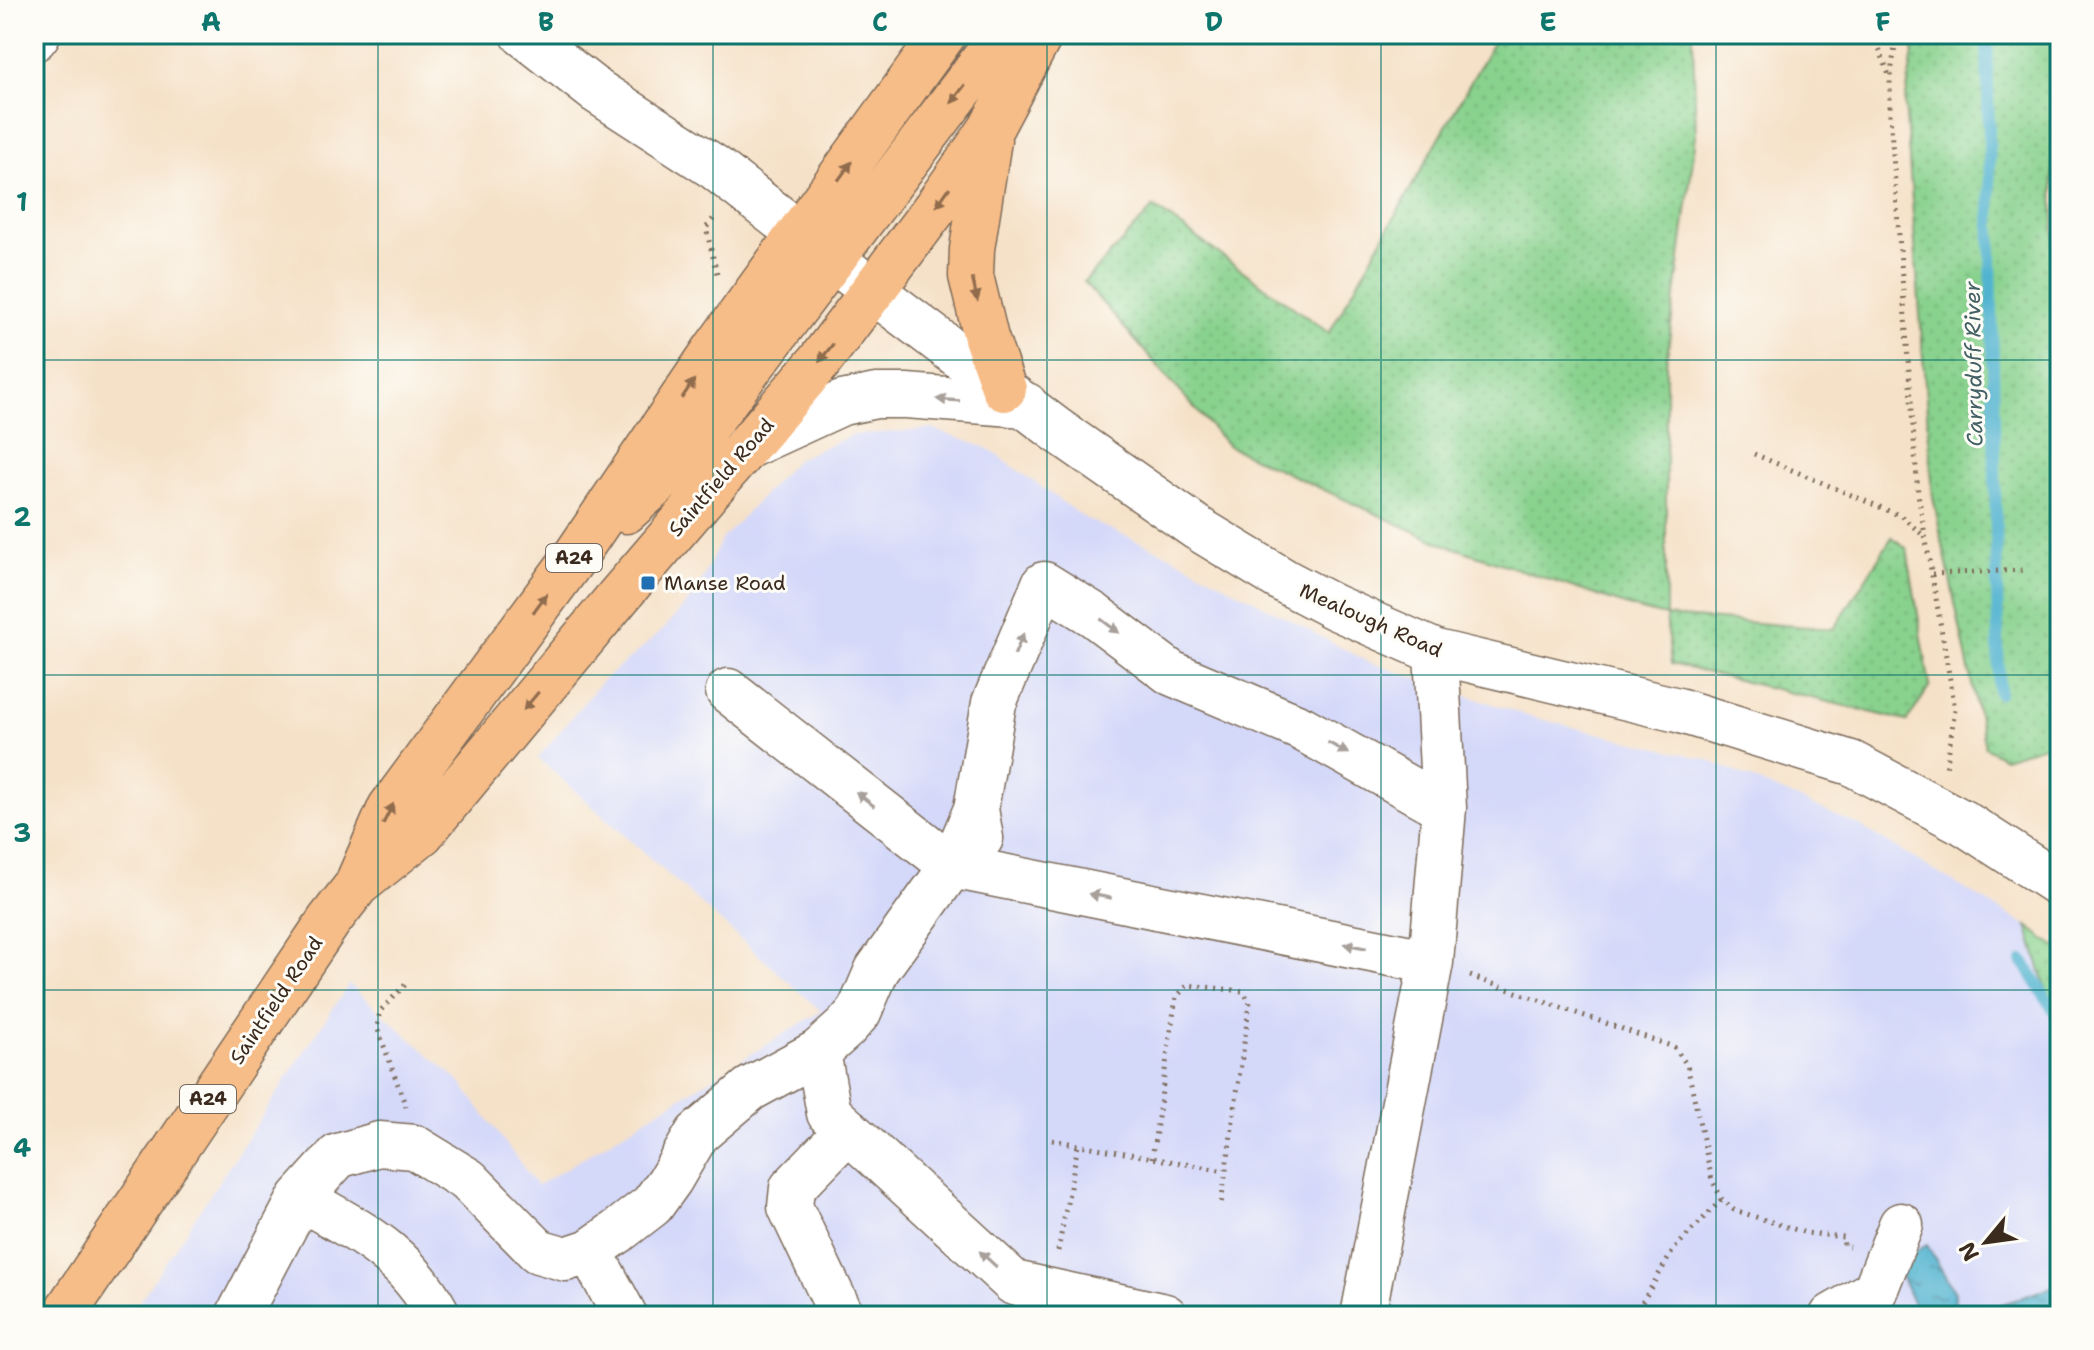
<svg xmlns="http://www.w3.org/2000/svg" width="2094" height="1350" font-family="'Shantell Sans',sans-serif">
	<defs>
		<pattern id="grass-dots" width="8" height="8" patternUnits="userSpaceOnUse" patternTransform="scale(2)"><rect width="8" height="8" fill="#89d28e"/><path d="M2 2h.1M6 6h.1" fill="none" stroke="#77b47a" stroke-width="1.8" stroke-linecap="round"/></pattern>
		<pattern id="water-ripples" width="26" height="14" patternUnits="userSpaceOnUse" patternTransform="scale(2)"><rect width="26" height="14" fill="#51b3d0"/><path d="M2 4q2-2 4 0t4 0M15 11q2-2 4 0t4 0" fill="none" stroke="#4492a8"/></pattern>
	</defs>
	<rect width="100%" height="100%" fill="#fdfcf7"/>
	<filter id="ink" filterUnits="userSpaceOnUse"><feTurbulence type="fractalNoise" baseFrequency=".0125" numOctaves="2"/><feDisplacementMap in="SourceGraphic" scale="16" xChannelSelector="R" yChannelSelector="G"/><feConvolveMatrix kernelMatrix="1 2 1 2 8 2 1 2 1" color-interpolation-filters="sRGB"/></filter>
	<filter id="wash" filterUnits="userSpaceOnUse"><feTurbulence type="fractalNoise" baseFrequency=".006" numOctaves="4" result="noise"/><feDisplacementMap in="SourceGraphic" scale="32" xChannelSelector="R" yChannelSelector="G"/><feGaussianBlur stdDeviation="1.8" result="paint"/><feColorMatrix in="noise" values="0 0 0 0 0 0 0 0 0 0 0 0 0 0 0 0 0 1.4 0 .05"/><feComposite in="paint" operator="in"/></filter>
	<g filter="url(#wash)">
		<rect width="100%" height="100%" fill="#f5e1c7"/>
		<!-- built -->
		<path fill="#d4d8f9" d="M932,429L987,448L1086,519L1170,555L1368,662L1528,716L1708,760L1858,825L2027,926L2060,1034V1316H130L349,984L461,1083L537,1186L821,1011L538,758L601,682L661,632L696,593L721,540L797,459L852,435Z"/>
		<!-- grass -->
		<path fill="url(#grass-dots)" stroke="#627e56" stroke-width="2" d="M1498,34H1693L1696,136L1666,364V616L1834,629L1892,537L1907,549L1930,686L1907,721L1671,664L1666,616L1640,610L1440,543L1228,446L1084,282L1154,207L1329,333Z
			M1916,34H2060L2051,85L2060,499V741L2004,758L1985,747L1933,497L1905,103Z
			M2027,926L2060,950V1034Z"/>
		<!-- water -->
		<path fill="url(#water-ripples)" stroke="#466e77" stroke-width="2" d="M1927,1245L1955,1293L1954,1316H1919L1895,1262Z
			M2060,1284V1316H1969Z"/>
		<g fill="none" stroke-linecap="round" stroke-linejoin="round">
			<!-- stream -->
			<path stroke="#51b3d0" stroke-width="12" d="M1987,34L1999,693
				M2023,961L2060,1020"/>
		</g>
	</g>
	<g filter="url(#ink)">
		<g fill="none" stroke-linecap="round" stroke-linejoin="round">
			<defs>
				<path id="minor" d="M523,34L595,90L714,167L873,291L1057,430L1197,528L1286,582L1334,607L1436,652L1678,710L1851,763L1964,823L2060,885
					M34,39L38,34
					M746,447L842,403L876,396H906L1026,405
					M728,691L952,866L1431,962
					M981,838L976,809L994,703L1044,584L1094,615L1171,673L1301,728L1444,808
					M818,1052L829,1113L1014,1283L1165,1316
					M300,1198C360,1232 405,1252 439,1316
					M590,1251L625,1316
					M238,1316L300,1198L338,1156L379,1144L414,1147L468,1180L538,1251L566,1259L590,1251L617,1232L652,1205L670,1180L697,1134L750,1089L818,1052L845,1028L859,1012L877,970L952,866L976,809
					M842,1316L790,1207L792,1188L848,1130
					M1363,1316L1431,962L1444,808L1436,652
					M1832,1316L1875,1291L1901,1225"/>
				<path id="highway" d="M989,140L972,249L971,276L986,338L1004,389
					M626,511L676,466L994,46L1007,34
					M359,879L390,808L574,558L716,348L944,34
					M63,1316L329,921L357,885L422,833L618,597L819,362L938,204L990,130L1041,34"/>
			</defs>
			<!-- minor casing -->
			<use href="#minor" stroke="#7c6a59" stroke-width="47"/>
			<!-- highway casing -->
			<use href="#highway" stroke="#7c6a59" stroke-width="47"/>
			<!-- path -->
			<path stroke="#7c6a59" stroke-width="5" stroke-dasharray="2 6" stroke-linecap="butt" d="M1874,34L1890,78
				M1897,34L1890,79V114L1918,494L1955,709L1946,769
				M713,219L706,228L717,274
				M1754,454L1901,516L1924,536
				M1932,574L2023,570
				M1470,976L1674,1047L1687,1065L1712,1180L1722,1199L1734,1210L1806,1233L1843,1237L1844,1246L1849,1247
				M405,985L380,1011L377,1027L406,1107
				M1052,1140L1225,1171
				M1152,1158L1176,997L1188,985L1242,991L1250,1001L1221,1205
				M1058,1251L1078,1145
				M1634,1316L1674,1249L1722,1199"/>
			<!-- minor -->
			<use href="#minor" stroke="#fff" stroke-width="44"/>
			<!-- highway -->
			<use href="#highway" stroke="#f7bd88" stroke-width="44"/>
		</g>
		<!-- one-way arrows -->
		<defs><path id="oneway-solid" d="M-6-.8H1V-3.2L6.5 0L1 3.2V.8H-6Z" transform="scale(2)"/></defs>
		<g fill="#906c4e">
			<use href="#oneway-solid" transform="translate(958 94) rotate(127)"/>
			<use href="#oneway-solid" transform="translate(845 171) rotate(-54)"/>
			<use href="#oneway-solid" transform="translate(943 197) rotate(125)"/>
			<use href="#oneway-solid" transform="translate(975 290) rotate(77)"/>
			<use href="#oneway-solid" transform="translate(826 353) rotate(128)"/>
			<use href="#oneway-solid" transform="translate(688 389) rotate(-56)"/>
			<use href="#oneway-solid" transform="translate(540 603) rotate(-54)"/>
			<use href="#oneway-solid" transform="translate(531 701) rotate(130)"/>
			<use href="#oneway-solid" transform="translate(388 814) rotate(-63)"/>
		</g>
		<g fill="#a79f9a">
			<use href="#oneway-solid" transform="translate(948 400) rotate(-176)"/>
			<use href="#oneway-solid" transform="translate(1110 626) rotate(37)"/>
			<use href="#oneway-solid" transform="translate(1019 644) rotate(-67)"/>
			<use href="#oneway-solid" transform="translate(1338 748) rotate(29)"/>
			<use href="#oneway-solid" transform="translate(865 799) rotate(-142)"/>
			<use href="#oneway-solid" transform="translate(1100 896) rotate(-169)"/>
			<use href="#oneway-solid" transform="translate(1355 946) rotate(-169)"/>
			<use href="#oneway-solid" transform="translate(988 1259) rotate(-137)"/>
		</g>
	</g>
	<!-- grid -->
	<path fill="none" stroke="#0f766e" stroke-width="2" stroke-opacity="0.55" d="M378,34V1316M713,34V1316M1047,34V1316M1381,34V1316M1716,34V1316M34,360H2060M34,675H2060M34,990H2060"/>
	<!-- markers -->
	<rect fill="#1f6fb2" stroke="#fdfcf7" stroke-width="3" x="640" y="575" width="16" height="16" rx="4"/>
	<g text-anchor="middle" stroke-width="6" stroke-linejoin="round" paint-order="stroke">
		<!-- shield labels -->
		<g fill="#fdfcf7" stroke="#75695f" stroke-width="2">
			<rect x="546" y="544" width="56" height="28" rx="6"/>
			<rect x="180" y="1085" width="56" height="28" rx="6"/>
		</g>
		<g font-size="18" font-weight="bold" fill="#3b2a1e">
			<text x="574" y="564">A24</text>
			<text x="208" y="1105">A24</text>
		</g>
		<!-- street labels -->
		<g font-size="20" fill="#3b2a1e" stroke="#fdfcf7">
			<text transform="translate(721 477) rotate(-49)" y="7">Saintfield Road</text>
			<text transform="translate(1371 620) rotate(24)" y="7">Mealough Road</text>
			<text transform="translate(276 1000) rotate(-56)" y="7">Saintfield Road</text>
		</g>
		<!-- poi labels -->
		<g font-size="20" fill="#3b2a1e" stroke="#fdfcf7" text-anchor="start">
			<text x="664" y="590">Manse Road</text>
		</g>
		<!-- water labels -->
		<g font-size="22" font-style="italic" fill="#446165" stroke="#fdfcf7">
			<text transform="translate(1973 364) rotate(-91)" y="8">Carryduff River</text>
		</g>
	</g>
	<!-- margin -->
	<rect width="2094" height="1350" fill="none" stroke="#fdfcf7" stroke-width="88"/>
	<!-- north arrow -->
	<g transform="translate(1986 1242) rotate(241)" stroke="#fdfcf7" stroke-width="6" paint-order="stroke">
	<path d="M0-6L14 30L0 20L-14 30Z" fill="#3b2a1e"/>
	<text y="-12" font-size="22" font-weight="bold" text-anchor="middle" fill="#3b2a1e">N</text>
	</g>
	<rect x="44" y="44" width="2006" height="1262" fill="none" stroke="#0f766e" stroke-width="3"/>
	<g font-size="26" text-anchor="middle" font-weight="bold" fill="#0f766e">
		<text x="211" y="31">A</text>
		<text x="546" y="31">B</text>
		<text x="880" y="31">C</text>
		<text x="1214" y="31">D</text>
		<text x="1548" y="31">E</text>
		<text x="1883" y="31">F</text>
		<text x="22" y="211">1</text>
		<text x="22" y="526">2</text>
		<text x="22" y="842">3</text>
		<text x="22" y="1157">4</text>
	</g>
</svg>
